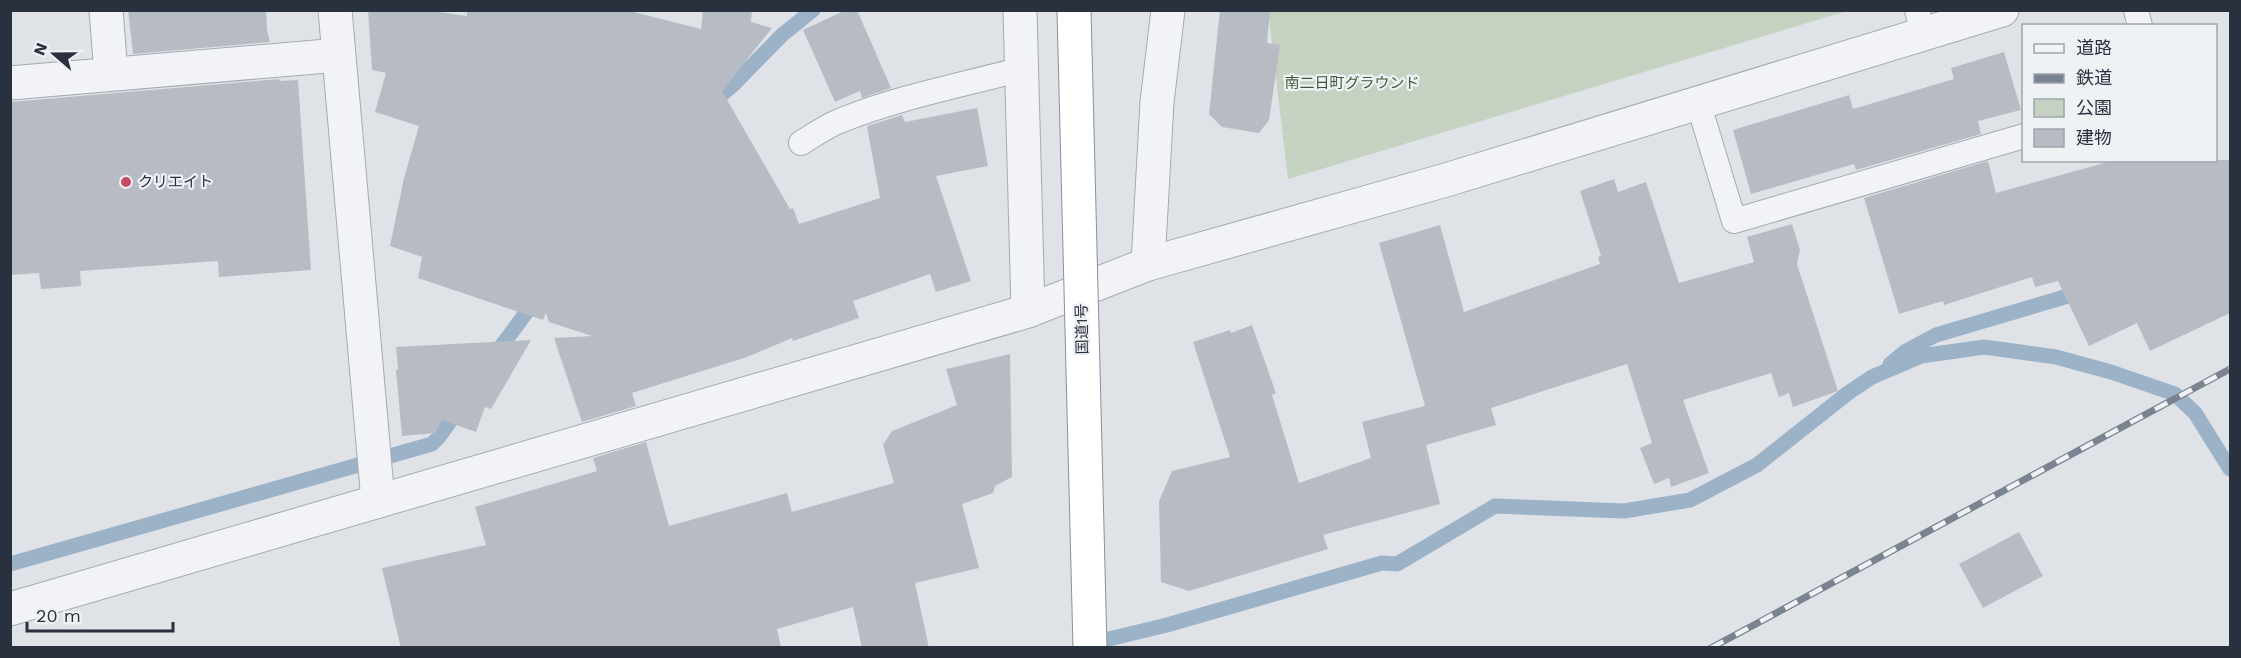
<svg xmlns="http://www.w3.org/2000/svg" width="2241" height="658" font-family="'Work Sans','Noto Sans JP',sans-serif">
	<rect width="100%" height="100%" fill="#dfe3e8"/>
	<!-- green -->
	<path fill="#c5d1c1" d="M1268,10L1847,11L1288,179Z"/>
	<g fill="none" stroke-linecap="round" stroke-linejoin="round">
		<!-- stream -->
		<path stroke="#9cb2c6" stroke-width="15" d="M708,106L733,85L782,35L813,10
			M494,356L537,298
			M1890,364L1906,351L1936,335L2085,291
			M10,564L432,444L439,437L461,406
			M1088,644L1167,625L1382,563L1397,564L1495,506L1624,511L1690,500L1757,465L1848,393L1872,377L1921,356L1984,347L2056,357L2111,372L2175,394L2195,413L2230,469"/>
	</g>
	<!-- building -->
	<path fill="#b7bcc4" d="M128,10H266L267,30L270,42L133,54Z
		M368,10H425L467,16V10H626L701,29L703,10H752L751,22L772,28L722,91L790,209L793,208L799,224L880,198L867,126L902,115L905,122L977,108L988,166L936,176L971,281L936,292L930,274L853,301L859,318L793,341L792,338L747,357L632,393L636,406L582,422L554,338L592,336L549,322L546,313L543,320L418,278L422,257L390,246L404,178L419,126L375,112L386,73L372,70Z
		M846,10H857L891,88L862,98L860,91L835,102L803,30Z
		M1220,10H1270L1267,43L1280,45L1269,120L1259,133L1222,127L1209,114Z
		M2004,52L2021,110L1978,121L1981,134L1856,170L1854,164L1751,194L1733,130L1849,95L1853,109L1954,79L1951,68Z
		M279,79L280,81L298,80L311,270L219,277L218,261L80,271L81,286L41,289L39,273L10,275V102Z
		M2115,160H2230V313L2150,351L2137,323L2089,346L2058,281L2035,287L2032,277L1944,305L1943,301L1899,314L1864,198L1988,161L1996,193Z
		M1614,179L1618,192L1646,182L1679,283L1754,262L1747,237L1792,224L1800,250L1797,264L1838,391L1793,407L1789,393L1779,397L1771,373L1683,400L1709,473L1671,487L1669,478L1654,484L1640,448L1652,443L1627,364L1491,408L1496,425L1426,445L1440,504L1323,535L1328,549L1189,591L1161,582L1159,501L1172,471L1230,457L1193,342L1230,330L1231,333L1252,325L1276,393L1272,395L1299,483L1371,458L1362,422L1425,406L1379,243L1440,225L1464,312L1600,264L1598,257L1601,256L1580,191Z
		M531,340L491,409L485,407L476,432L442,420L435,433L402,436L396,370L398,369L396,347Z
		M1010,354L1012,477L995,486L993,493L962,504L979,568L915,583L929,648H862L853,607L777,629L781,648H401L382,568L486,545L475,507L597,471L593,458L646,442L669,526L787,493L792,512L894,483L883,445L892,431L957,405L946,369Z
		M2019,532L2043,576L1983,608L1959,564Z"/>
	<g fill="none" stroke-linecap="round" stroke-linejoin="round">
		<defs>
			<path id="service" d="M1917,10L1923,34
				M2136,10L2140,26
				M1698,102L1734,221L2024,136
				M801,143C814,135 828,125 842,120C899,97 962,85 1022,69"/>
			<path id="minor" d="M106,10L111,74
				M335,10L378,501
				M1020,10L1028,311
				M10,83L339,55
				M1148,264L1157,102L1168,10"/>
			<path id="tertiary" d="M10,609L1028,311L1148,264L1446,180L2002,10"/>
		</defs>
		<!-- service casing -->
		<use href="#service" stroke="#a5aab2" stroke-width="26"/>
		<!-- minor casing -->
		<use href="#minor" stroke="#a5aab2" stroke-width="35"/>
		<!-- tertiary casing -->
		<use href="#tertiary" stroke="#a5aab2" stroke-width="35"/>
		<!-- service -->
		<use href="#service" stroke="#f2f3f6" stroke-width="24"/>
		<!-- minor -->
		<use href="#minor" stroke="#f2f3f6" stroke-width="33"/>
		<!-- tertiary -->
		<use href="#tertiary" stroke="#f2f3f6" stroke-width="33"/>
		<defs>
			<path id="rail" d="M1711,648L2230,369"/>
		</defs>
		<!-- rail casing -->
		<use href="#rail" stroke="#7a8390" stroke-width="7"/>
		<!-- rail -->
		<use href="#rail" stroke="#eff2f5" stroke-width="4.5" stroke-dasharray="14" stroke-linecap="butt"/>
		<defs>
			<path id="trunk-bridge" d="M1074,10L1090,648"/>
		</defs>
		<!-- trunk-bridge casing -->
		<use href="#trunk-bridge" stroke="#88919d" stroke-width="35" stroke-linecap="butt"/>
		<!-- trunk-bridge -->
		<use href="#trunk-bridge" stroke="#fff" stroke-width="33"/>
	</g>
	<!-- markers -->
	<circle fill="#c64b61" stroke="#eff2f5" stroke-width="2" cx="126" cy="182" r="6"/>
	<g text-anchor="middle" stroke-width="4.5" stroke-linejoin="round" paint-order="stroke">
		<!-- park labels -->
		<g font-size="15" fill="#3f5937" stroke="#eff2f5">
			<text x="1352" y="88">南二日町グラウンド</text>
		</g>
		<!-- poi labels -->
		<g font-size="15" fill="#29313e" stroke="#eff2f5" text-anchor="start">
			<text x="138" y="187">クリエイト</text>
		</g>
		<!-- street labels -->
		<g font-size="15" fill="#29313e" stroke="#eff2f5">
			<text transform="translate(1082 329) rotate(-91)" y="5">国道1号</text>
		</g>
	</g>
	<!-- border -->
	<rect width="2241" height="658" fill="none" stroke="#29313e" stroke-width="24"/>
	<!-- legend -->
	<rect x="2022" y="24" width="195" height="138" fill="#eff2f5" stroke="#a0a5ac" stroke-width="1.5"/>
	<rect x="2034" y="44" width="30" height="9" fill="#f2f3f6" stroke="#a0a5ac" stroke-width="1.5"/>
	<text x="2076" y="54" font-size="18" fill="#29313e">道路</text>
	<rect x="2034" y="74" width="30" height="9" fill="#7a8390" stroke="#a0a5ac" stroke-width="1.5"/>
	<text x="2076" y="84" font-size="18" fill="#29313e">鉄道</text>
	<rect x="2034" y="99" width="30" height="18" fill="#c5d1c1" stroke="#a0a5ac" stroke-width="1.5"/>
	<text x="2076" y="114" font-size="18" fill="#29313e">公園</text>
	<rect x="2034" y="129" width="30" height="18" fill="#b7bcc4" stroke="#a0a5ac" stroke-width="1.5"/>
	<text x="2076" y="144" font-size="18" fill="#29313e">建物</text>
	<!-- north arrow -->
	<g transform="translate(54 54) rotate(290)" stroke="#eff2f5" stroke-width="4.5" paint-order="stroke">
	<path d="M0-4.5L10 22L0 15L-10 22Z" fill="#29313e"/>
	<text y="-9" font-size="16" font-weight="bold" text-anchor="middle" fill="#29313e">N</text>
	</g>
	<!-- scale -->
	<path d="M27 622v9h146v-9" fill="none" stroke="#29313e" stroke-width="3"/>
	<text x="36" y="622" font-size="18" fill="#29313e" stroke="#eff2f5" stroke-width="4.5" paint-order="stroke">20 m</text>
</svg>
